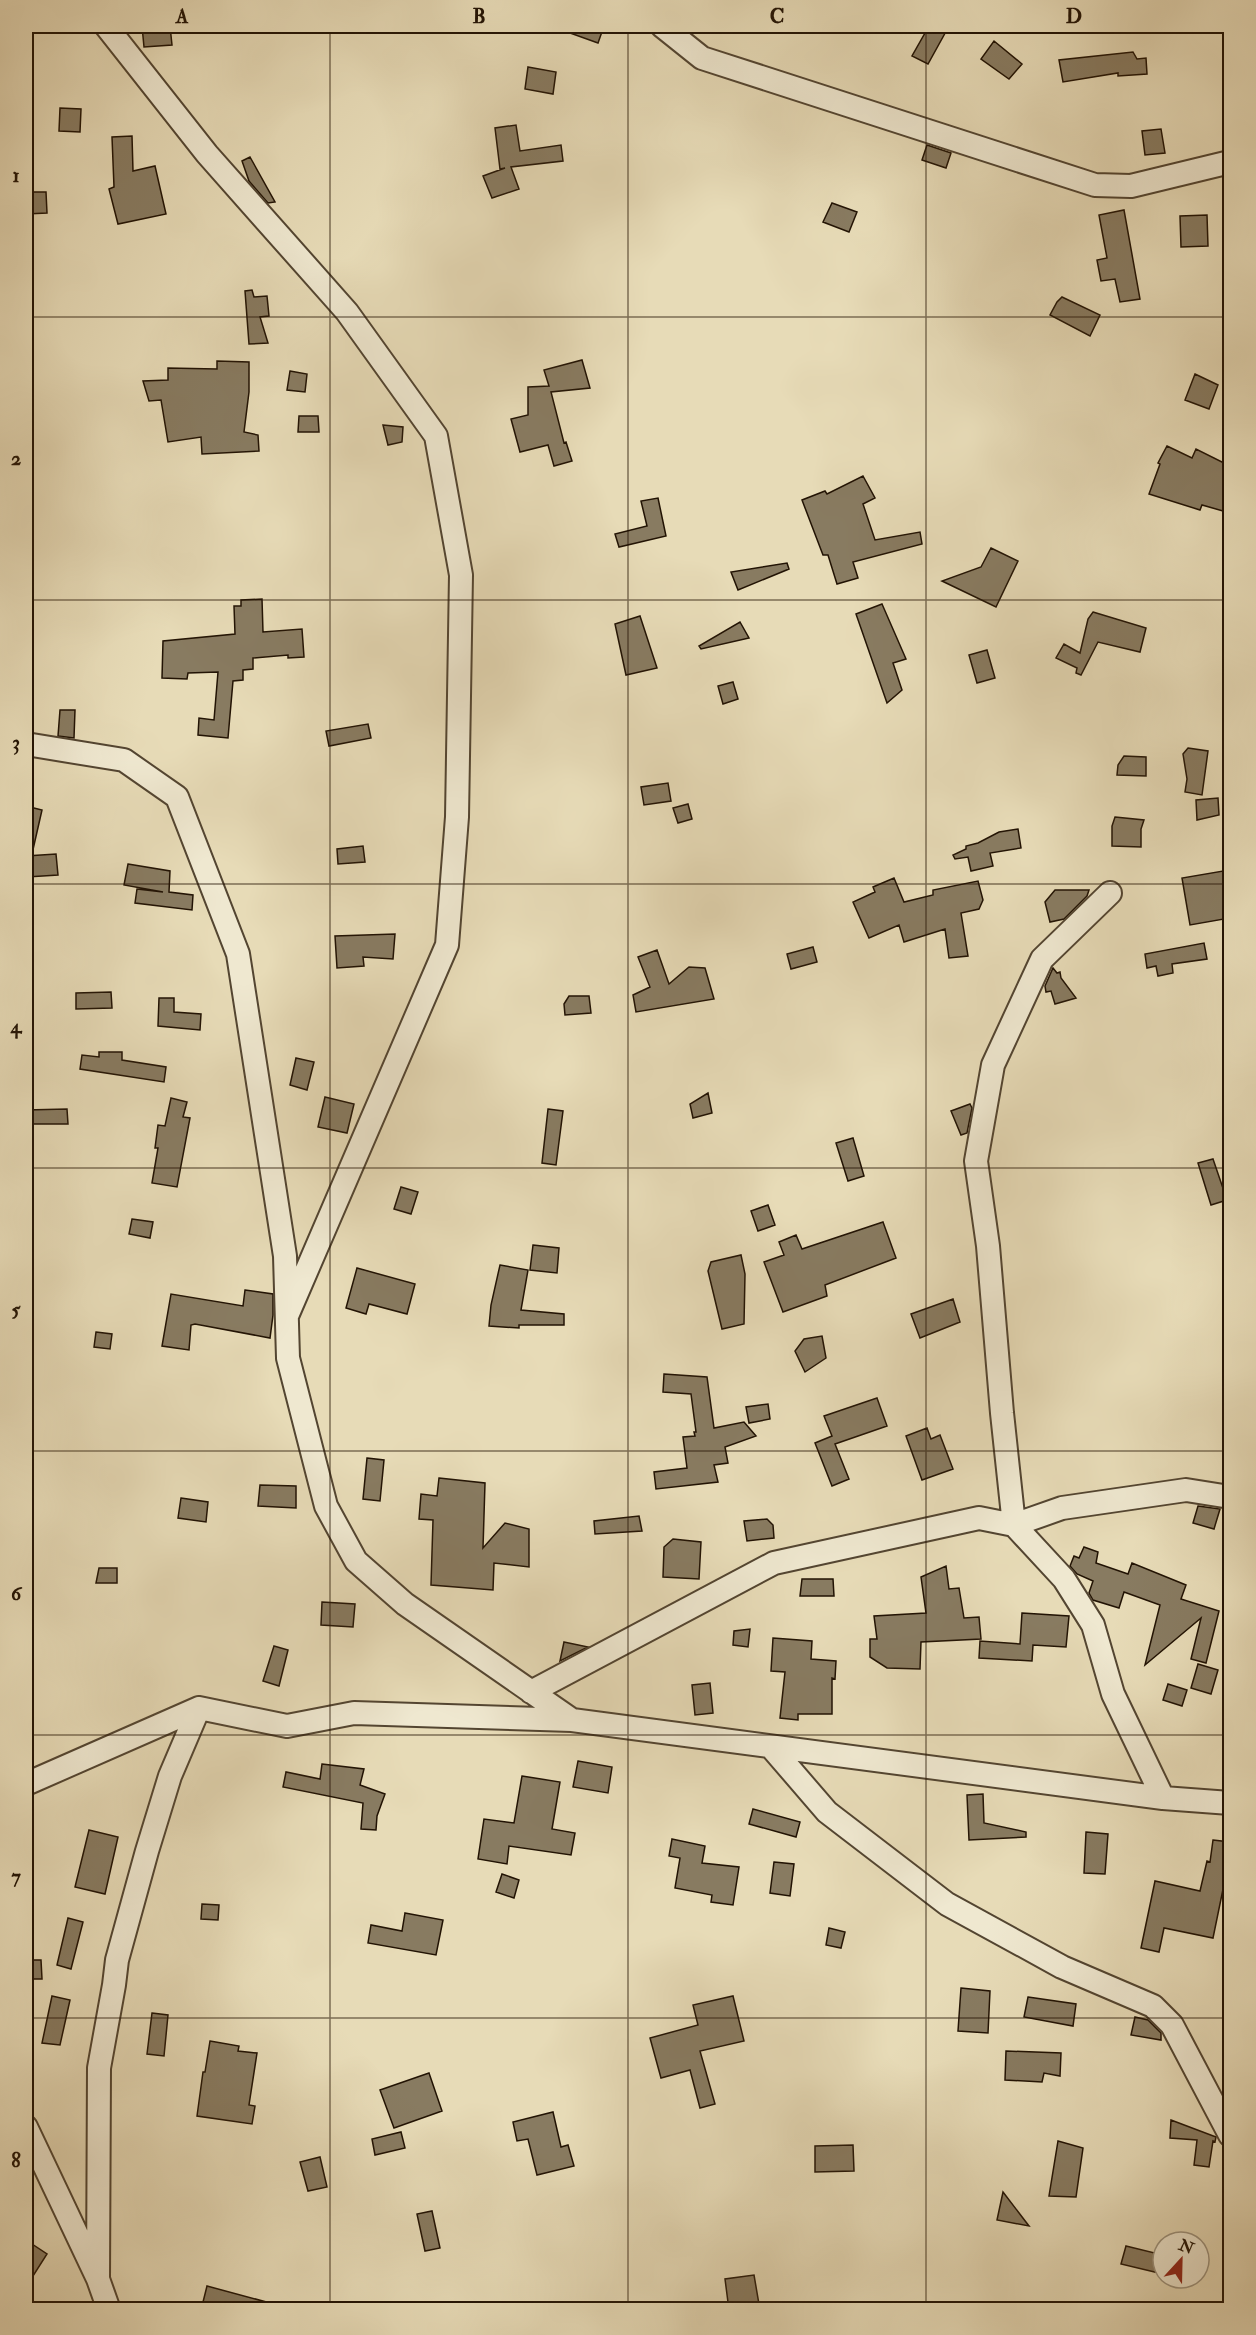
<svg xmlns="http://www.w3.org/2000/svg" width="1256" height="2335" font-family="'IM FELL Double Pica',serif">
	<rect width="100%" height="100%" fill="#e7dbb7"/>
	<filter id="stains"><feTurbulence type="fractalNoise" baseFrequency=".00333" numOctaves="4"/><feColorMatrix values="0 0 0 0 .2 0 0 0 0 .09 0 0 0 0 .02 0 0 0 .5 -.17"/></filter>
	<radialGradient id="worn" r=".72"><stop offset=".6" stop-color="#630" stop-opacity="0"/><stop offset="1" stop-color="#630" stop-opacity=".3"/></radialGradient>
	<!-- building -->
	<path fill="#887b61" stroke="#221304" stroke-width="1.5" d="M142,26H170L172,45L144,47Z
		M556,26H604L598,43L556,28Z
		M929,26H949L928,64L912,56Z
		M994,41L1022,64L1009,79L981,59Z
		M1133,52L1137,59L1146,58L1147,74L1118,76V73L1063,82L1059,60Z
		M528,67L556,72L553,94L525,89Z
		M60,108L81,109L80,132L59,131Z
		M516,125L520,151L561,145L563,161L511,167L519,189L492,198L483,176L505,168L500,169L495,128Z
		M1161,129L1165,153L1145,155L1142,131Z
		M132,136L133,171L155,166L166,214L118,224L109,189L114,187L112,137Z
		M927,145L951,153L946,168L922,160Z
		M250,157L275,202L268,203L249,181L242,161Z
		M26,192H46L47,213L26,214Z
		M832,203L857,212L849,232L823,222Z
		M1124,210L1140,299L1120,302L1115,279L1101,281L1097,260L1107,258L1099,215Z
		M1207,215L1208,246L1181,247L1180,216Z
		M252,290L254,297L267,296L269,316L260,317L268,343L249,344L245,291Z
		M1062,297L1100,315L1090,336L1050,315L1057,302Z
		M582,360L590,388L551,392L564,443L566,442L572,461L554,466L548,445L520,452L511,419L528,415V387L549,386L544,370Z
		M217,361L249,362V392L244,432L258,435L259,451L202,454L201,437L168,442L161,400L149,401L143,381L168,380V368L217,369Z
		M290,371L307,374L305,392L287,390Z
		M1195,374L1218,385L1209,409L1185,400Z
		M299,416H318L319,432H298Z
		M383,425L403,427L402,442L388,445Z
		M1167,446L1192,458L1196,449L1230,466V513L1202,505L1200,510L1149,494L1160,464L1158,463Z
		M863,476L875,498L863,504L875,540L920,532L922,544L853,562L858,578L837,584L828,555H823L802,500L825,491L827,494Z
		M658,498L666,536L619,547L615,534L647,526L641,501Z
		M991,548L1018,561L996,607L942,581L981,567Z
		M787,563L789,569L738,590L731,572Z
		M262,599L263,632L302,629L304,657L288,658V655L253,658V669L243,670V680L233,681L228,738L198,735L199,718L214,720L218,672L188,673L187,679L162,678L163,641L235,634L234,606H241V600Z
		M882,604L906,659L893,663L902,690L887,703L856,614Z
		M1093,612L1146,628L1140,652L1098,642L1081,675L1076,673L1077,668L1056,658L1064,644L1080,653L1088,619Z
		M640,616L657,668L626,675L615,624Z
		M740,622L749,638L701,649L699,646Z
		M987,650L995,678L977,683L969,655Z
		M733,682L738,699L723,704L718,686Z
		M60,710H75L74,738L58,736Z
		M368,724L371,738L329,746L326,731Z
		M1188,748L1208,751L1202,795L1185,792L1187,779L1183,754Z
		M1124,756L1146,757V776L1117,775L1118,765Z
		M668,783L671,801L644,805L641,787Z
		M1218,798L1219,815L1197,820L1196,800Z
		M688,804L692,819L678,823L673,808Z
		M26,806L42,810L32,854H26Z
		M1115,817L1144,820L1141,829V847L1112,846V826Z
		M1018,829L1021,848L990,853L993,866L971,871L968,857L955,859L953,855L966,849V846L978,843L999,832Z
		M363,846L365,862L338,864L337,849Z
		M56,854L58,875L27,877L26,856Z
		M128,864L170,871L169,892L193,895L192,910L135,903L137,889L163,892L124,885Z
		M1223,871L1230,918L1190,925L1182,878Z
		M894,878L904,902L933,895V890L978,881L983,900L979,909L961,913L968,956L949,958L945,929L904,942L899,925L869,938L853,902L875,892L873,887Z
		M1055,890H1089L1087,896L1064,919L1050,922L1045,902Z
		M395,934L393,959L363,957L364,966L337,968L335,936Z
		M1204,943L1207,959L1172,964L1173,973L1158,976L1156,966L1147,968L1145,954Z
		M813,947L817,962L791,969L787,954Z
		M657,950L669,984L689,967L705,968L714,999L636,1012L633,995L650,987L638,957Z
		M1053,968L1057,973L1060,972L1061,978L1076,998L1055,1004L1051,991L1046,992L1045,986Z
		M111,992L112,1008L76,1009V993Z
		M569,996H589L591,1013L565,1015L564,1004Z
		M159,998H174V1012L201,1014L200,1030L158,1026Z
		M99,1052H122V1060L166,1067L164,1082L80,1069L82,1055L99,1057Z
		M296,1058L314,1062L307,1090L290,1085Z
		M708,1093L712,1113L693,1118L690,1104Z
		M325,1097L354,1104L347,1133L318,1127Z
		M171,1098L187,1102L183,1117L190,1118L177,1187L152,1183L158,1148H155L158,1125L165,1126Z
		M970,1104L972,1108L967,1133L961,1135L951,1111Z
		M67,1109L68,1124H26V1110Z
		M548,1109L563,1111L556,1165L542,1163Z
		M853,1138L864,1176L848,1181L836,1143Z
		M1213,1159L1227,1200L1211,1205L1198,1163Z
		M401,1187L418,1192L411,1214L394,1209Z
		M768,1205L775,1225L758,1231L751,1211Z
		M132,1219L153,1222L150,1238L129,1234Z
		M883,1222L896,1258L825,1285L827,1296L783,1312L764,1262L784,1255L779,1242L796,1235L802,1249Z
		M533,1245L559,1248L557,1273L530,1270Z
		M741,1255L745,1274L744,1324L722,1329L708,1271L711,1262Z
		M500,1265L528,1270L521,1310L564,1314V1325H519V1328L489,1326L491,1305Z
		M357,1268L415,1284L407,1314L369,1304L366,1314L346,1308Z
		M245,1290L273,1294V1315L270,1338L195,1324L191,1325L189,1350L162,1346L171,1294L243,1306Z
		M953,1299L960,1322L920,1338L911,1314Z
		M96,1332L112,1334L110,1349L94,1347Z
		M822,1336L826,1358L805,1372L795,1351L804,1339Z
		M664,1374L707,1377L714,1428L744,1422L756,1436L725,1447L728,1463L714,1465L718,1482L656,1489L654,1472L687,1468L683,1437L695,1436L694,1432H696L691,1394L663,1392Z
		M877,1398L887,1426L835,1444L849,1479L832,1486L815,1443L832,1436L824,1416Z
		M768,1404L770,1419L749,1423L746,1407Z
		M927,1428L931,1439L940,1435L953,1469L922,1480L906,1436Z
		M367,1458L384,1460L380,1501L363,1499Z
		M439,1478L485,1483L483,1548L505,1523L529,1529V1567L494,1563L493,1590L431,1585L433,1520L419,1519L421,1494L437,1496Z
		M260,1485L296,1486V1508L258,1506Z
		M181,1498L208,1502L206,1522L178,1518Z
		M1198,1506L1220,1509L1214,1529L1193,1523Z
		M639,1516L642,1531L595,1534L594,1521Z
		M767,1519L773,1525L774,1538L747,1541L744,1521Z
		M673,1539L701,1542L699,1579L663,1577L664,1547Z
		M1084,1547L1098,1552L1096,1563L1128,1574L1132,1563L1186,1585L1181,1599L1219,1611L1206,1663L1191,1659L1201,1618L1145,1665L1160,1605L1124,1592L1119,1608L1093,1600L1089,1593L1093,1581L1077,1574L1070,1566L1074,1556L1079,1558Z
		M946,1566L949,1589L959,1588L964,1618L979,1617L981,1639L921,1642L920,1669L887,1668L870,1657V1639H877L874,1616L926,1613L921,1577Z
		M99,1568H117V1583H96Z
		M802,1579H833L834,1596H800Z
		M322,1602L355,1604L353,1627L321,1625Z
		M1022,1613L1069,1616L1066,1647L1033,1645L1032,1661L979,1658L980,1641L1020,1644Z
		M750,1629L748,1647L733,1645L734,1631Z
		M773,1638L812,1641L811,1659L836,1661L835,1679L832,1678V1714H798V1720L780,1718L785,1672L771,1671Z
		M564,1642L588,1647L560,1661Z
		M274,1646L288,1650L279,1686L263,1681Z
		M1198,1664L1218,1670L1211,1694L1191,1688Z
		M710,1683L713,1713L695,1715L692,1685Z
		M1168,1684L1187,1690L1182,1706L1163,1700Z
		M578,1761L612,1767L608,1793L573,1787Z
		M322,1764L364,1769L360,1785L385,1794L377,1816L376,1830L361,1829L363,1803L283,1787L286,1772L320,1779Z
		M522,1776L560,1782L552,1829L575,1833L571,1855L509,1846L507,1864L478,1859L484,1819L514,1823Z
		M983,1794L984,1823L1026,1832V1837L969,1840L967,1795Z
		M753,1809L800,1822L796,1837L749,1824Z
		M89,1830L118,1837L105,1894L75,1887Z
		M1086,1832L1108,1834L1105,1874L1084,1873Z
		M672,1839L705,1846L702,1863L739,1867L733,1905L711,1902L712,1895L675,1888L680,1858L669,1856Z
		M1213,1840L1230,1842L1228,1865L1213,1938L1164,1928L1159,1952L1141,1948L1155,1881L1200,1891L1207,1861L1210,1862Z
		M774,1862L794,1864L790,1896L770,1893Z
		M502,1874L519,1880L514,1898L496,1892Z
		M202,1904L219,1905L218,1920L201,1919Z
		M405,1913L443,1920L436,1955L368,1943L371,1925L402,1931Z
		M68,1918L83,1922L71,1969L57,1965Z
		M829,1928L845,1932L841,1948L826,1945Z
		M26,1960H41L42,1979H26Z
		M961,1988L990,1991L988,2033L958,2031Z
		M52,1996L70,2000L60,2045L42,2043Z
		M733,1996L744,2041L700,2051L715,2104L700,2108L690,2070L661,2078L650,2038L698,2025L693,2005Z
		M1028,1997L1076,2004L1073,2026L1024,2017Z
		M152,2013L168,2015L164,2056L147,2054Z
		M1135,2017L1148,2020L1161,2033V2040L1131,2035Z
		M210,2041L239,2046L238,2051L257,2053L249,2105L255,2106L252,2124L197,2116L203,2072H205Z
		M1006,2051L1061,2053L1060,2076L1044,2073L1042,2082L1005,2080Z
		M429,2073L442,2111L394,2128L380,2090Z
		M553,2112L561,2147L568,2145L574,2166L537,2175L528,2139L517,2141L513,2122Z
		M1171,2120L1216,2137L1215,2142L1213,2141L1209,2167L1194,2165L1197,2140L1170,2138Z
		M401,2132L405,2148L375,2155L372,2139Z
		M1058,2141L1083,2148L1076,2197L1049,2196Z
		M853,2145L854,2171L815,2172V2146Z
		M320,2157L327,2187L308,2191L300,2162Z
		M1003,2192L1029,2226L997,2220Z
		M432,2211L440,2248L425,2251L417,2214Z
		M26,2240L47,2254L26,2287Z
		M1126,2246L1163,2255V2274L1121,2264Z
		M754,2275L760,2310H729L725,2279Z
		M207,2286L274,2304L273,2310H201Z"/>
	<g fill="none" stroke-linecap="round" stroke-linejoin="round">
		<defs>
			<path id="minor" d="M106,26L207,154L347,312L436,436L461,575L457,817L447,945L287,1316
				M662,26L702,58L1095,185L1131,186L1230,162
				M26,744L124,760L177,797L238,954L285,1256L288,1358L326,1506L356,1561L405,1604L572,1720
				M1110,893L1042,959L993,1065L976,1161L988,1246L1002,1413L1014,1525L1062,1508L1186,1490L1230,1497
				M531,1692L774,1563L979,1518L1014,1525L1064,1579L1093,1625L1113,1694L1163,1798
				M771,1747L827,1812L947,1904L1062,1967L1153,2006L1172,2025L1230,2135
				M26,1784L199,1708
				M26,2127L98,2279L109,2310
				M98,2279L99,2068L114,1985L117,1960L147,1851L170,1776L199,1708L287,1726L354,1713L572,1720L1163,1798L1230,1803"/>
		</defs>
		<!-- minor casing -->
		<use href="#minor" stroke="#534531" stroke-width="26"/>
		<!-- minor -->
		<use href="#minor" stroke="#efe8d0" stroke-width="22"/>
	</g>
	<!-- grid -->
	<path fill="none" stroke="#221304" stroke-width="1.5" stroke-opacity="0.55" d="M330,26V2310M628,26V2310M926,26V2310M26,317H1230M26,600H1230M26,884H1230M26,1168H1230M26,1451H1230M26,1735H1230M26,2018H1230"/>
	<!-- margin -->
	<rect width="1256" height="2335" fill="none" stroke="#e7dbb7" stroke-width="66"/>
	<!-- north arrow -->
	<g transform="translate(1181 2260) rotate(22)"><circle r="28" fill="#efe8d0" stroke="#9d937e" stroke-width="1.5"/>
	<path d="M0-4.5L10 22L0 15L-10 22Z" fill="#8f2418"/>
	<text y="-9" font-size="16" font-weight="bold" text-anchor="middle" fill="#221304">N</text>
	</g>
	<rect x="33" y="33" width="1190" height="2269" fill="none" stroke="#221304" stroke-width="2"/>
	<g font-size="20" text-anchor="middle" font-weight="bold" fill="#221304">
		<text x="182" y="23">A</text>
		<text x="479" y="23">B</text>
		<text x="777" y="23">C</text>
		<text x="1074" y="23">D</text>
		<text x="16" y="182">1</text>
		<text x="16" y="465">2</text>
		<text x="16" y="749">3</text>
		<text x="16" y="1033">4</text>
		<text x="16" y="1316">5</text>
		<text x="16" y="1600">6</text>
		<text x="16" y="1883">7</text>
		<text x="16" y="2167">8</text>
	</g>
	<rect width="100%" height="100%" filter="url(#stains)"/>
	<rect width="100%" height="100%" fill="url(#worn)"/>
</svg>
